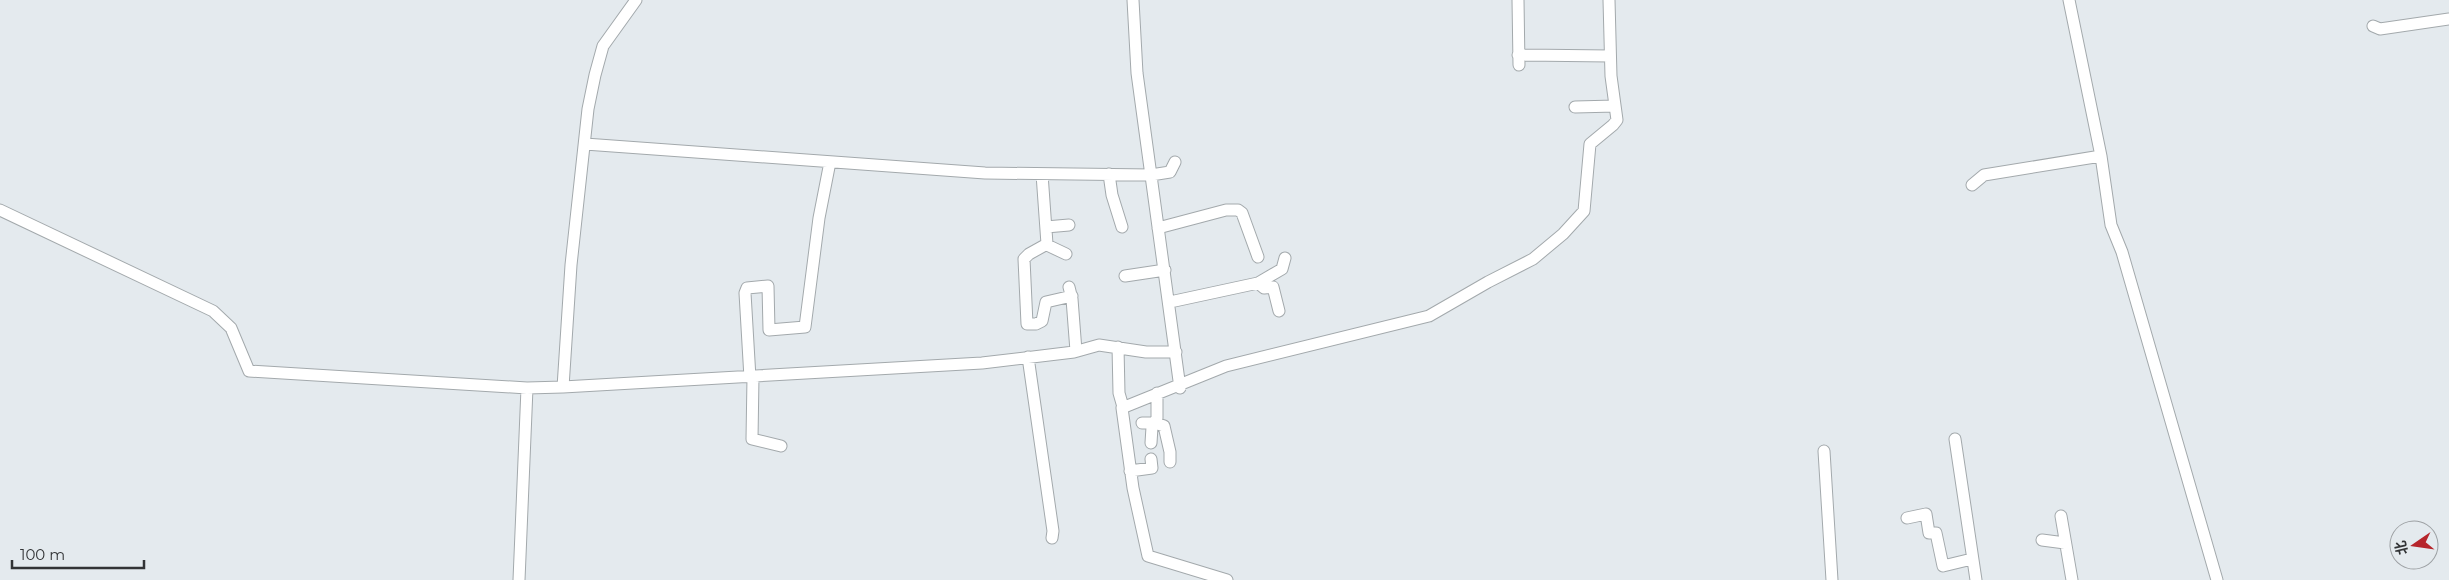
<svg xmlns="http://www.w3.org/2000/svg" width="2449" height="580" font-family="Montserrat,'Noto Sans SC',sans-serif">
	<rect width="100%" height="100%" fill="#e4eaee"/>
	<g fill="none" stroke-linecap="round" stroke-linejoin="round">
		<defs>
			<path id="minor" d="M1133,0L1137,73L1180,388
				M1518,0L1519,65
				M2069,0L2101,156L2111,225L2122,252L2217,580
				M2373,26L2380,29L2449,19
				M1518,55L1610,56
				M1575,107L1615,106
				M585,144L985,173L1151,175L1170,172L1175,162
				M1042,174L1047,244L1029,254L1024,259L1027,324H1036L1042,321L1046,302L1072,296
				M1109,174L1112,195L1122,227
				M1972,185L1984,175L2101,156
				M0,210L213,311L231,328L249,371L527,388
				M1046,227L1069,225
				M1158,228L1226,210H1238L1242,213L1258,257
				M1047,245L1066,254
				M1125,276L1165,270
				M1258,283L1282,269L1285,258
				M1069,287L1072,299L1076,351
				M1170,302L1258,283L1264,288L1273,287L1279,311
				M1118,347L1119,393L1123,407
				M1028,357L1053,531L1052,538
				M753,377L752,439L781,446
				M750,378L745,293L747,288L768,286L769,330L805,327L819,218L830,162
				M563,387L982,363L1074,352L1099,345L1146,352H1176
				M1142,423H1155L1164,426L1170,452V462
				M1955,439L1976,580
				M1151,443L1152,427L1157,418V393
				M1824,451L1832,580
				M1130,471L1152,468L1151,459
				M2061,516L2072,580
				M1907,518L1926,514L1929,533H1936L1943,566L1972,559
				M2042,540L2065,543
				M519,580L527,388L563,387L571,265L588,109L595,75L603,46L636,0
				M1227,580L1148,556L1133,488L1122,408L1226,366L1429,316L1488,282L1533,259L1563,234L1584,211L1590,144L1613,125L1617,120L1611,76L1609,0"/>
		</defs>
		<!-- minor casing -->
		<use href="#minor" stroke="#a3a9ac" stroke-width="13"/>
		<!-- minor -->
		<use href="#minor" stroke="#fff" stroke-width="11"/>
	</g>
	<!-- north arrow -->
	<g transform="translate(2414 545) rotate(257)"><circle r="24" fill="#e4eaee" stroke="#9da1a4"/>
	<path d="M0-4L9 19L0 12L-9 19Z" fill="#b6252b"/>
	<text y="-8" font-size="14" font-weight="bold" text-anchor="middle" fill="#323436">北</text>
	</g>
	<!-- scale -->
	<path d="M12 560v8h132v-8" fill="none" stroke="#323436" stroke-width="2.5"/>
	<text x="20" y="560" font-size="15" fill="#323436" stroke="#e4eaee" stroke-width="4" paint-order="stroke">100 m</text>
</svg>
